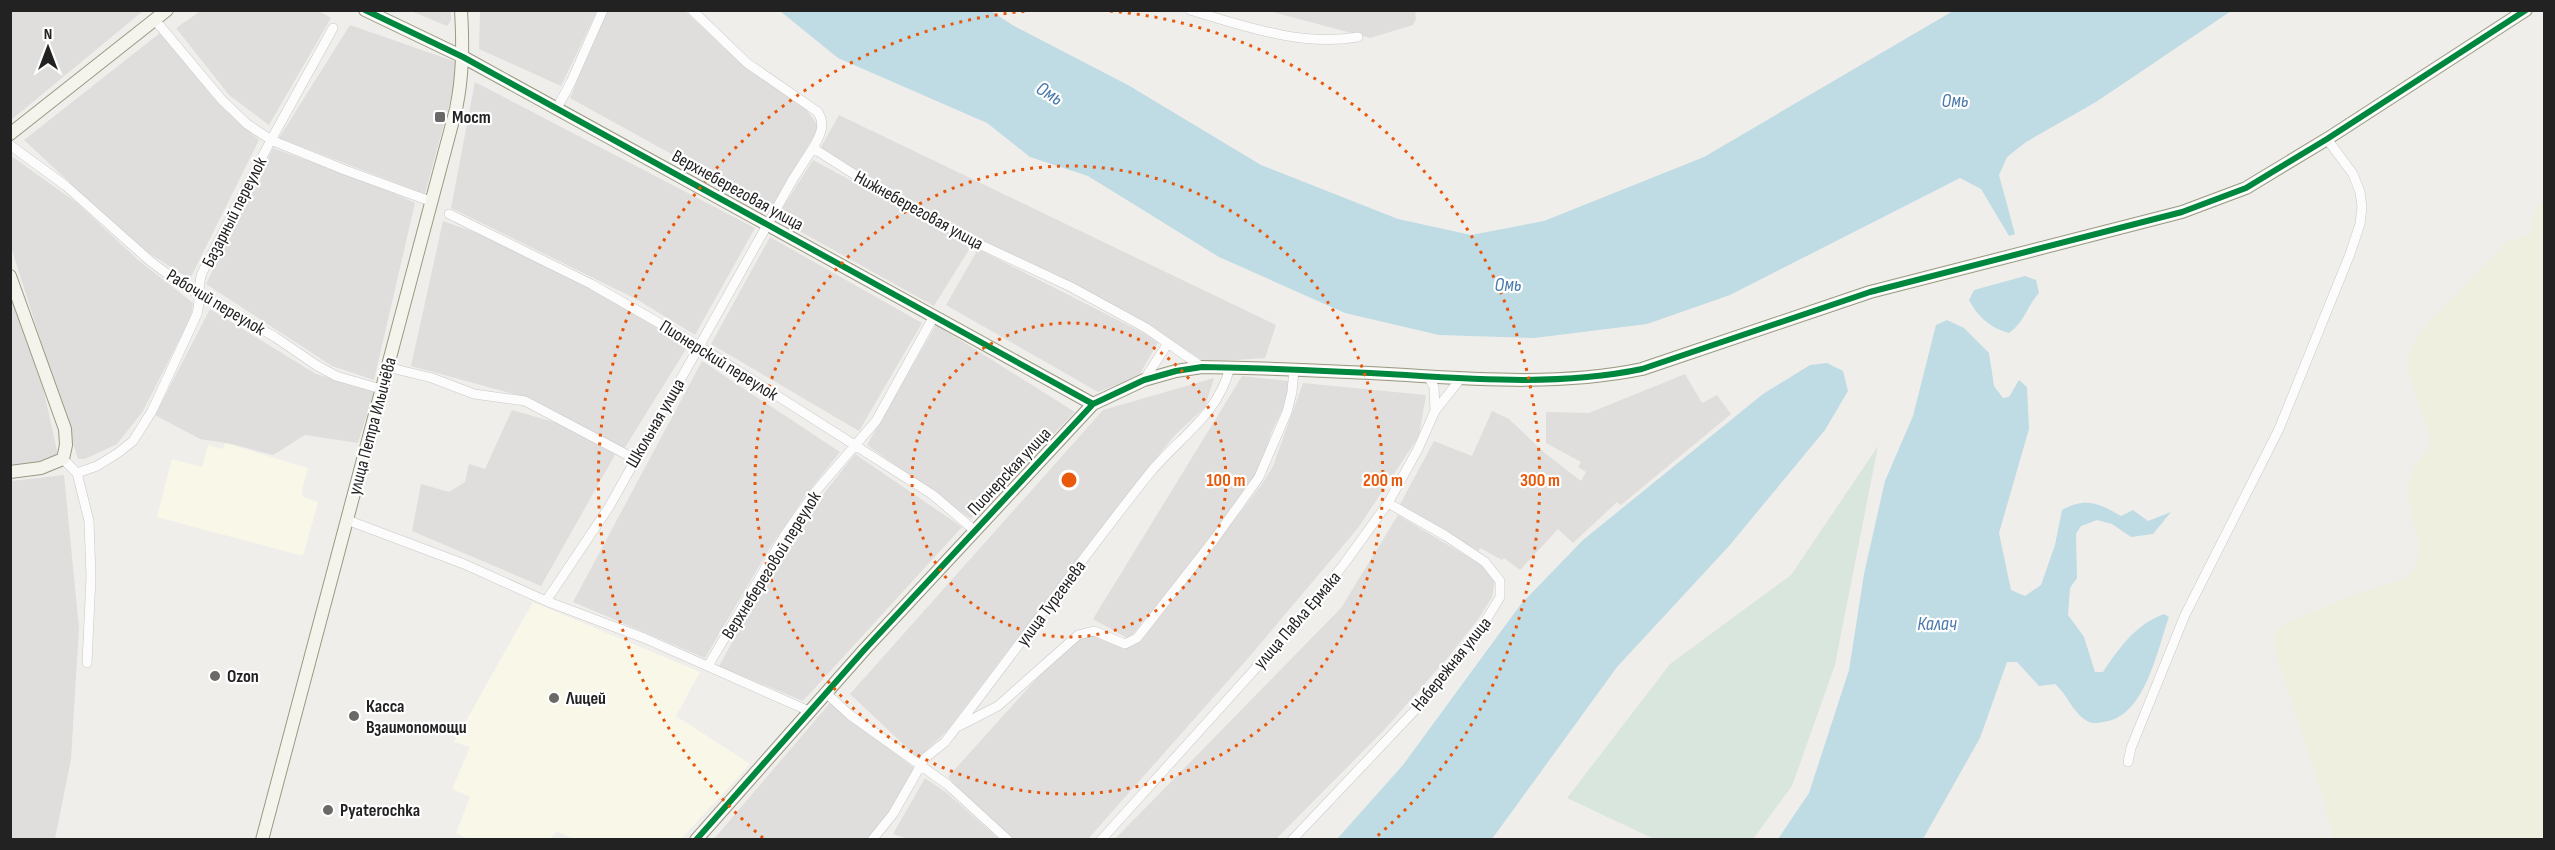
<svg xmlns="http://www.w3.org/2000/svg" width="2555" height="850" font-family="'Sofia Sans Condensed',sans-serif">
	<rect width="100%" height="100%" fill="#f0eeeb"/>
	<!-- residential -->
	<path fill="#dfdedc" d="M11,10H143V11L11,120Z
		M202,10L319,11L331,18L269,125L229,95L176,28Z
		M411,11H451V20L447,26Z
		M480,11H597L561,86L479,49Z
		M605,11H685L734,57L804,106L819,127L771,209L570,98Z
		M1269,11H1415L1416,19L1413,25L1370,38Z
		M350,25L459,63V79L453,90L425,194L279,138Z
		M160,33L215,100L259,140L190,279L139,247L24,140Z
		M475,82L755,228L695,335L638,300L451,208Z
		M839,115L1276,325L1265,358L1205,362L1140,321L879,187L821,147Z
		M273,148L379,186L415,203L374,380L332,366L206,284Z
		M10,155L77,203L137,259L193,303L191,317L143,411L117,444L85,459H78L11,247Z
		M813,160L978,249L1159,341L1138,377L1098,392L946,305L978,249L970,248L934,306L776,218Z
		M443,221L485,236L585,285L688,346L624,449L532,399L411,366Z
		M770,237L922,323L859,431L711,344Z
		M10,289L44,392L58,455L26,465L10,467Z
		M210,309L316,374L374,391L358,443L305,435L273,455L232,444L200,439L155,415Z
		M936,325L1075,412L971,519L867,445Z
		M702,361L840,452L805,496L771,546L705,658L573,602Z
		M1685,374L1702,403L1717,395L1731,414L1621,505L1617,502L1573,543L1558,529L1520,570L1504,558L1502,560L1480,548L1479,551L1467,545L1399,506L1434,441L1472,456L1492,411L1509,419L1546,454L1581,481L1586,472L1578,467L1581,462L1546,443V412L1589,413Z
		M1242,376L1289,381L1290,394L1271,433L1263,464L1196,556L1129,639L1093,619Z
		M1214,378L1205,407L1174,436L1105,523L947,731L918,758L850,694L1103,410Z
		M1303,383L1426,395L1419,436L1358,528L1250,656L1088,839H1013L978,809L948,777L1056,657L1078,636L1094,634L1126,648L1142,640L1262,484L1273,466Z
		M512,410L564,425L616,453L541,586L412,531L421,484L449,492L465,482L469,464L485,469Z
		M855,454L962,527L803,701L719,666L792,534Z
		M64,475L79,628L71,759L55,839H11V481Z
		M1398,515L1483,566L1495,580L1492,597L1479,618L1450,655L1385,729L1276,839L1114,840L1341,608Z
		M830,703L914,768L901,797L868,839L713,840Z
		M925,778L947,793L999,839H908L893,834Z"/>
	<!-- education -->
	<path fill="#f8f7e8" d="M225,443L308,468L302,490L303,497L318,502L303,556L157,517L172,459L202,467L208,445L223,449Z
		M533,602L700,672L676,716L750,764L681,839H574L556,831L551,839L471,840L456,833L470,797L452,789L470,747L454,742Z"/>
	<!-- farmland -->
	<path fill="#efefdf" d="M2544,200V839H2333L2325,806L2274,646V637L2279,629L2287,623L2360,592L2403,580L2414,570L2418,557V540L2410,508L2408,485L2414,468L2430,446V437L2408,372L2407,357L2412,345L2431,320L2509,240L2519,239L2531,232L2534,212Z"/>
	<!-- wetland -->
	<path fill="#d9e6de" d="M1878,446L1835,665L1792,786L1753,839H1654L1567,798L1670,664L1791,575Z"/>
	<!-- water -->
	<path fill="#bfdbe3" d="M780,11H991L1014,26L1128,85L1261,165L1398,219L1471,235L1544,221L1704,157L1953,11H2231L2096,102L2026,142L2007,157L1999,175L2015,234L2009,236L1981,189L1960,178L1730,295L1647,324L1534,338L1439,335L1345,313L1219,257L1088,176L1030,157L987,123L838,58Z
		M2025,276L2036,280L2039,293C2027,306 2024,323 2009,333C1990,328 1978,317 1969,300L1974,290Z
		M1947,320L1964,328L1989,353L1994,386L2003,398L2009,397L2019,380L2027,387L2029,429L1999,533L2011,590L2025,596L2041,585L2055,545L2062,510C2085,497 2099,503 2121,516L2133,510L2148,521L2171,512L2153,534L2131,537L2112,524L2097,520L2081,526L2076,534L2077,578L2070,588L2068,615L2084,637L2095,672H2103C2119,648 2136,624 2164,614L2169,617C2157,650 2145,718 2103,722C2098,723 2094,724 2089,722C2072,713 2069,696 2055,684L2039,686L2017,662H2007L1980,738L1923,839H1778L1809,793L1849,670L1864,574L1885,481L1913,416L1936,325Z
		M1827,363L1843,371L1848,391L1825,430L1729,546L1617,667L1492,839H1337L1403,765L1521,604L1583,540L1763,394L1810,365Z"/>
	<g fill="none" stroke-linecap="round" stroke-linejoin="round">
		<defs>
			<path id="street" d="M692,10L747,63L818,112C826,126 820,135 813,148L871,185L977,243L1071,287L1146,328L1202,367
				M1190,10C1244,26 1302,47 1358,37
				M155,20L222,100L247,124L271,140L345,170L430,201
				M557,108L571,82L603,10
				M10,145L66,186L150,261L181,284L275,337L316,365L336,376L381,389
				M449,214L591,284L699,346L933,495L974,530
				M387,367L432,378L474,394L525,401L635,459
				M1428,376L1434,387L1435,411
				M1144,380L1168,343
				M63,459L77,473L89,521L91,577L87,663
				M77,473L97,466L118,453L133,441L152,411L197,314C201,300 197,287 202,273L271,140L333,28
				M347,520L464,564L546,601L644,638L809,711
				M546,601L609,507L793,179L813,148
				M708,666L786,533L815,492L876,421L934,316
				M826,693L850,715L948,785L1008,840
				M959,726L998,706L1078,635L1094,631L1125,644L1137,638L1216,537L1259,477L1287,412L1292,392L1294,369
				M2128,762L2131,748L2185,615L2279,429L2350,254L2360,224L2362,207L2360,192L2353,174L2327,139
				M872,840L893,814L925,758L945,742C1014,653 1079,562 1149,474C1178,438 1218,416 1230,367
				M1101,840L1302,617L1344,564L1388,503L1418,449L1435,411L1461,378
				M1292,840L1417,708L1483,625L1500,597V581L1485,562L1446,536L1388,503"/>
			<path id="secondary" d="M365,10L463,57L1093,404
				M10,134L167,10
				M10,276L65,429L66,445L63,459L41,468L10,472
				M262,840L456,109C463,76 463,45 461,10
				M696,840L865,649L1093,404L1144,380L1176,371L1202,367C1270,368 1338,371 1406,375C1485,380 1565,385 1642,369L1870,292L2182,212L2246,188L2327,139L2526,10"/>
		</defs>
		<!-- street casing -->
		<use href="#street" stroke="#c9c8c7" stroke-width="10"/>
		<!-- secondary casing -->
		<use href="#secondary" stroke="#999a82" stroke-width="14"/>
		<!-- street -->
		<use href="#street" stroke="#fdfcfc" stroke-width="9"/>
		<!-- secondary -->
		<use href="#secondary" stroke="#f4f4ed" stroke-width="12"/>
		<defs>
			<path id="cycleway" d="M365,10L463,57L1093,404
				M696,840L865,649L1093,404L1144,380L1176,371L1202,367C1270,368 1338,371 1406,375C1485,380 1565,385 1642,369L1870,292L2182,212L2246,188L2327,139L2526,10"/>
		</defs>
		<!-- cycleway casing -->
		<use href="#cycleway" stroke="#fff" stroke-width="10"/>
		<!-- cycleway -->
		<use href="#cycleway" stroke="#00873e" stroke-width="6"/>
	</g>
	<!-- distance rings -->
	<g fill="none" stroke="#e8590c" stroke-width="3" stroke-dasharray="3 6">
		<circle cx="1069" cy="480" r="157"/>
		<circle cx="1069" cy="480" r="314"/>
		<path d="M763 838A471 471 0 0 1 1028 11M1110 11A471 471 0 0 1 1375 838"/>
	</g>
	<!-- markers -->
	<g fill="#6a6968" stroke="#fff" stroke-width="2">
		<rect x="434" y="111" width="12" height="12" rx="3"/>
		<circle cx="215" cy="676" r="6"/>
		<circle cx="554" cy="698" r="6"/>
		<circle cx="354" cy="716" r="6"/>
		<circle cx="328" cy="810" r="6"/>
	</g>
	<g text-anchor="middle" stroke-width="4.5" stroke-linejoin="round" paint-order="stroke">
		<!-- poi labels -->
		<g font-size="18" font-weight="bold" fill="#222" stroke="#fff" text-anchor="start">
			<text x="452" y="123">Мост</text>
			<text x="227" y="682">Ozon</text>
			<text x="566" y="704">Лицей</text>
			<text x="366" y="712">Касса<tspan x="366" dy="21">Взаимопомощи</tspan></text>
			<text x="340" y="816">Pyaterochka</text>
		</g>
		<!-- street labels -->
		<g font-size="18" fill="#222" stroke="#fff">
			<text transform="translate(738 190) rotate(29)" y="6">Верхнебереговая улица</text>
			<text transform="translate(919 210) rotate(29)" y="6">Нижнебереговая улица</text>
			<text transform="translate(234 212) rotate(-63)" y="6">Базарный переулок</text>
			<text transform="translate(216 302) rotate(31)" y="6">Рабочий переулок</text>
			<text transform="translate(719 360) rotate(32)" y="6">Пионерский переулок</text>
			<text transform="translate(655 423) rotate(-60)" y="6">Школьная улица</text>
			<text transform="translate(372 426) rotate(-75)" y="6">улица Петра Ильичёва</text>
			<text transform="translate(1009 471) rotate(-47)" y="6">Пионерская улица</text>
			<text transform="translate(771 565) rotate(-58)" y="6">Верхнебереговой переулок</text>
			<text transform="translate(1051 603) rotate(-53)" y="6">улица Тургенева</text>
			<text transform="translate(1297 620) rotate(-49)" y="6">улица Павла Ермака</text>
			<text transform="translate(1451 664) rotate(-51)" y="6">Набережная улица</text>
		</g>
		<!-- water labels -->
		<g font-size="20" font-style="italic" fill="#4a7aab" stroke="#fff">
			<text transform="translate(1050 93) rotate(31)" y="7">Омь</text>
			<text x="1955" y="107">Омь</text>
			<text x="1508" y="291">Омь</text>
			<text x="1937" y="630">Калач</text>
		</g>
	</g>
	<circle cx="1069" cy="480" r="9" fill="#e8590c" stroke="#fff" stroke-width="3"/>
	<g font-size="18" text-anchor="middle" font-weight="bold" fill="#e8590c" stroke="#fff" stroke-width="4.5" stroke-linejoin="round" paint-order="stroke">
		<text x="1226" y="486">100 m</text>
		<text x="1383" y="486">200 m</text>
		<text x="1540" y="486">300 m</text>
	</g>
	<!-- border -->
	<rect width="2555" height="850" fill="none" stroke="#222222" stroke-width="24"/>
	<!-- north arrow -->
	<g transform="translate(48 48)" stroke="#ffffff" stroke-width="4.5" paint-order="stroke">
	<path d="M0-4.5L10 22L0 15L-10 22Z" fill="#222222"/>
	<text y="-9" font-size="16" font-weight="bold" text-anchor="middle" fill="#222222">N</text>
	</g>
</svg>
